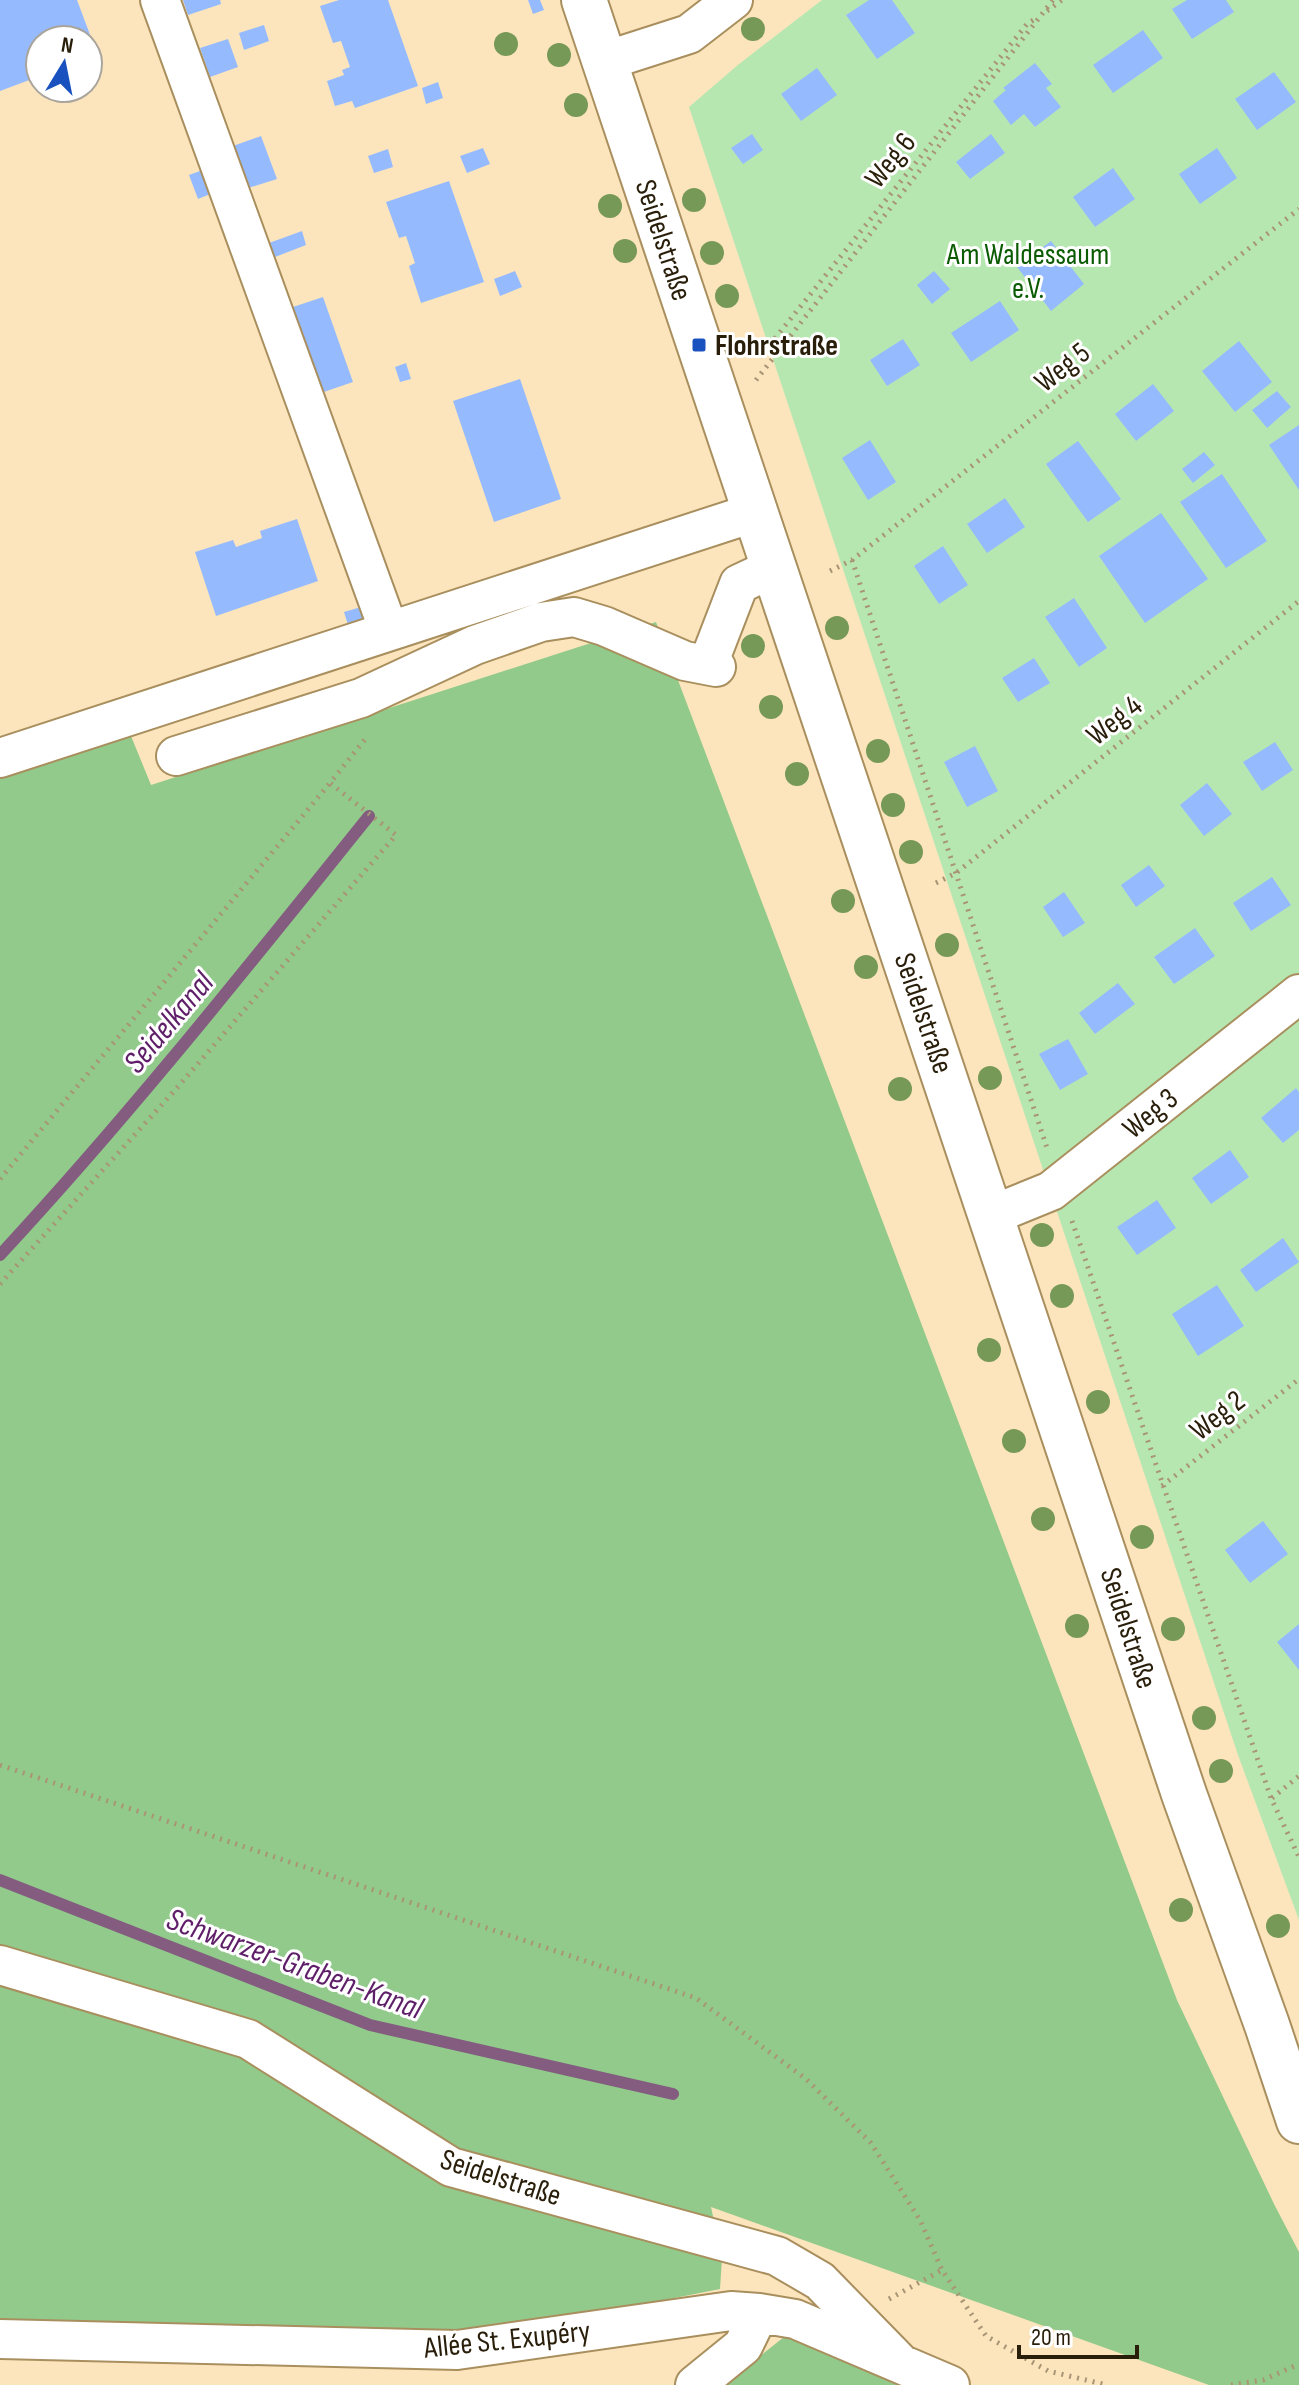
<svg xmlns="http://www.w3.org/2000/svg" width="1299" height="2385" font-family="'Sofia Sans Condensed',sans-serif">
	<rect width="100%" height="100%" fill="#fce5bd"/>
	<!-- green -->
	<path fill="#b7e7b1" d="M822,0H1299V1920L1238,1755L689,107L739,64Z"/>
	<!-- forest -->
	<path fill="#92ca8b" d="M656,622L1177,2000L1274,2204L1299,2252V2385H1209L711,2207L722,2258L720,2289L558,2321L482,2332L0,2322V778L131,736L151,785Z
		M789,2333L912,2385H724Z"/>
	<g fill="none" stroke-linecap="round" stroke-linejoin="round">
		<!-- stream -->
		<path stroke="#835c80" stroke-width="12" d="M0,1255C130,1115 249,965 369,816
			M0,1880L370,2025L673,2094"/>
	</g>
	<!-- building -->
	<path fill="#95bbfe" d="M0,0H77L98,56L88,59V40H40V76L0,91Z
		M183,0H220L221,4L188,15Z
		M339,0H388L418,86L355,108L352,101L335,106L327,81L344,75L342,70L350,67L341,41L333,43L320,6Z
		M528,0H540L544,10L533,14Z
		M869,0H892L915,33L877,59L846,15Z
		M1187,0H1226L1234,12L1192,39L1172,9Z
		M264,25L269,41L244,50L239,33Z
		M1143,30L1163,58L1113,93L1093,65Z
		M228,39L238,67L210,77L200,48Z
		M1035,63L1052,84L1046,88L1061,107L1035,127L1024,114L1011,125L993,101L1006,90L1003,88Z
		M817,68L837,95L801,121L781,94Z
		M1274,72L1296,102L1257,130L1235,99Z
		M438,82L443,98L426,104L422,88Z
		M752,134L763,150L743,164L731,148Z
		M991,134L1005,153L970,179L956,162Z
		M261,136L277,179L248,188L233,146Z
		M483,148L490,164L467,173L460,156Z
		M1217,148L1237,178L1200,204L1179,174Z
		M388,149L393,167L374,173L368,156Z
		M211,167L220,190L198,199L189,175Z
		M1113,168L1135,199L1095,227L1073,197Z
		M449,181L484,282L421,303L409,266L415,263L406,236L399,238L386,202Z
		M302,231L306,245L275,257L269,243Z
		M1051,241L1084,284L1051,311L1017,267Z
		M515,271L522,287L500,296L494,279Z
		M934,271L950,289L932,304L917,285Z
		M323,297L353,382L318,394L290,308Z
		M1000,301L1019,330L971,362L951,333Z
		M903,339L920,365L887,386L870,360Z
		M1239,341L1272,382L1235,412L1202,371Z
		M406,363L411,379L400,382L395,367Z
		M520,379L561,499L494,522L453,401Z
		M1153,384L1174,411L1136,441L1115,414Z
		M1277,391L1291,407L1267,428L1252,410Z
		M1299,425V490L1269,445Z
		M870,440L896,482L868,500L842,458Z
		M1078,441L1121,499L1088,522L1046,464Z
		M1204,452L1215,465L1193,483L1182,469Z
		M1222,474L1267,541L1226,568L1180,502Z
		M1005,498L1025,527L987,553L967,524Z
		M1161,513L1208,579L1145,623L1099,556Z
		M297,519L318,581L216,616L195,552L233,540L236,547L262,538L260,531Z
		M943,546L968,585L939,604L914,566Z
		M1074,598L1107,648L1079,667L1045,617Z
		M368,605L375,630L352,638L344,612Z
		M1034,658L1050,683L1018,702L1002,678Z
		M1275,742L1293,770L1262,791L1243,762Z
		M975,746L998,791L967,807L944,762Z
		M1207,783L1232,814L1204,836L1180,805Z
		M1149,865L1165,886L1136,907L1121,885Z
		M1272,877L1291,905L1251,931L1233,903Z
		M1064,892L1085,923L1063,937L1043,907Z
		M1195,928L1215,956L1174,984L1154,957Z
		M1118,983L1135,1004L1095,1034L1079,1013Z
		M1068,1039L1088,1074L1060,1090L1039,1054Z
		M1296,1088L1299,1092V1130L1283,1143L1261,1118Z
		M1230,1150L1249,1177L1211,1204L1192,1178Z
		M1157,1200L1176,1228L1137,1255L1117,1227Z
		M1283,1238L1299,1262L1256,1292L1240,1270Z
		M1217,1285L1244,1326L1198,1356L1172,1314Z
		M1263,1521L1288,1554L1250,1583L1225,1550Z
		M1299,1624V1670L1277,1642Z"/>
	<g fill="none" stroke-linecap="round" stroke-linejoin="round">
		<defs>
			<path id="minor" d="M160,0L389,631
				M605,61L689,34L733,0
				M712,654L739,584L773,568
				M176,756L361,698L475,645L541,622L574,617L604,626L685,661L716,667
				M0,758L756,512
				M992,1215L1051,1191L1299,994
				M0,1965L248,2039L451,2167L777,2256L820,2281L901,2364
				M0,2339L457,2350L731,2311L759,2313L795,2319L950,2385
				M695,2385L743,2346L759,2313"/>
			<path id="major" d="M584,0L1184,1794L1267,2025L1299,2121"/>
		</defs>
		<!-- minor casing -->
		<use href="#minor" stroke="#a98f5e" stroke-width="42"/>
		<!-- major casing -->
		<use href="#major" stroke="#a98f5e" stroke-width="48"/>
		<!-- path -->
		<path stroke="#a89575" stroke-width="5" stroke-dasharray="2 6" stroke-linecap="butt" d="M1047,11L1062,0
			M760,357L1027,24L1035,19
			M756,380L1053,0
			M852,560L1047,1148
			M830,571L852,560L1299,209
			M936,883L956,873L1299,601
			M0,1179L330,783
			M1072,1221L1271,1798L1299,1857
			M0,1284L176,1089L396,835L330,783L366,738
			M1162,1486L1299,1379
			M0,1765L696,1998L806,2079L871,2143L920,2220L942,2270L986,2336L1048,2371L1107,2385
			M1272,1798L1299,1776
			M889,2299L942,2270
			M1231,2385L1263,2380L1299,2364"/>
		<!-- minor -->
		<use href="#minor" stroke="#fff" stroke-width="38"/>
		<!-- major -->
		<use href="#major" stroke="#fff" stroke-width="44"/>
	</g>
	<!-- trees -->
	<g fill="#779957">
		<circle cx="753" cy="29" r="12"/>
		<circle cx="506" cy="44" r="12"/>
		<circle cx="559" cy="55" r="12"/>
		<circle cx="576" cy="105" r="12"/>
		<circle cx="694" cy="200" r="12"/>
		<circle cx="610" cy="206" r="12"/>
		<circle cx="625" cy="251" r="12"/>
		<circle cx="712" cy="253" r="12"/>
		<circle cx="727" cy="296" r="12"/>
		<circle cx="837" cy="628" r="12"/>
		<circle cx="753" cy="646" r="12"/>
		<circle cx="771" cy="707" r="12"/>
		<circle cx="878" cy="751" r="12"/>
		<circle cx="797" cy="774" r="12"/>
		<circle cx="893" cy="805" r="12"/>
		<circle cx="911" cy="852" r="12"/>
		<circle cx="843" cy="901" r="12"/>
		<circle cx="947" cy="945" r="12"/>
		<circle cx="866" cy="967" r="12"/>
		<circle cx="990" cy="1078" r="12"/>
		<circle cx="900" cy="1089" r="12"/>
		<circle cx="1042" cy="1235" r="12"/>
		<circle cx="1062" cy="1296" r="12"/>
		<circle cx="989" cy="1350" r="12"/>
		<circle cx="1098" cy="1402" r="12"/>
		<circle cx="1014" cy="1441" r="12"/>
		<circle cx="1043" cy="1519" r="12"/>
		<circle cx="1142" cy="1537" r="12"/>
		<circle cx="1077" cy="1626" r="12"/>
		<circle cx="1173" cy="1629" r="12"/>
		<circle cx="1204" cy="1718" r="12"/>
		<circle cx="1221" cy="1771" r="12"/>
		<circle cx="1181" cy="1910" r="12"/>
		<circle cx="1278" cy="1926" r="12"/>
	</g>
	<!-- markers -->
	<rect fill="#1951be" stroke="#fff" stroke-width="3" x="691" y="337" width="16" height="16" rx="4"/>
	<g text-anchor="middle" stroke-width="6" stroke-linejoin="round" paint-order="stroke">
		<!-- street labels -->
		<g font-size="30" fill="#291e0a" stroke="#fff">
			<text transform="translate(890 160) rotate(-51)" y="10">Weg 6</text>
			<text transform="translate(664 240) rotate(72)" y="10">Seidelstraße</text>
			<text transform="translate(1062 367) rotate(-38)" y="10">Weg 5</text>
			<text transform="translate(1114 720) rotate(-38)" y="10">Weg 4</text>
			<text transform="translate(924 1013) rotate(71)" y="10">Seidelstraße</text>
			<text transform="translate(1150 1113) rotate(-39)" y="10">Weg 3</text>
			<text transform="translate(1217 1415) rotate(-38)" y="10">Weg 2</text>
			<text transform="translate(1129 1628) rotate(72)" y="10">Seidelstraße</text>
			<text transform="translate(501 2177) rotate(18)" y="10">Seidelstraße</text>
			<text transform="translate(507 2339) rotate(-6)" y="10">Allée St. Exupéry</text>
		</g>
		<!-- park labels -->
		<g font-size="30" fill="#0b5b03" stroke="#fff">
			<text x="1028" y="264">Am Waldessaum<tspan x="1028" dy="34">e.V.</tspan></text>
		</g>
		<!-- poi labels -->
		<g font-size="30" font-weight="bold" fill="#291e0a" stroke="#fff" text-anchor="start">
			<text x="715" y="355">Flohrstraße</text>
		</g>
		<!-- water labels -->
		<g font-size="32" font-style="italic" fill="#5e1e68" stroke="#fff">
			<text transform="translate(168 1022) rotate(-50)" y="11">Seidelkanal</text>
			<text transform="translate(295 1963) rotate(20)" y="11">Schwarzer-Graben-Kanal</text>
		</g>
	</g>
	<!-- north arrow -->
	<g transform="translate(64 64) rotate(10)"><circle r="38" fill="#ffffff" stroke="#a9a59d" stroke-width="2"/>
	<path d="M0-6L14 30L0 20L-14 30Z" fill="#1951be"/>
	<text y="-12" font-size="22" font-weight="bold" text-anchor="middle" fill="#291e0a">N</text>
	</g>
	<!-- scale -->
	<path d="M1019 2345v12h118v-12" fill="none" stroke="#291e0a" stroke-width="4"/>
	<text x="1031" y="2345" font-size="24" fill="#291e0a" stroke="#ffffff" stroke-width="6" paint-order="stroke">20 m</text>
</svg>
